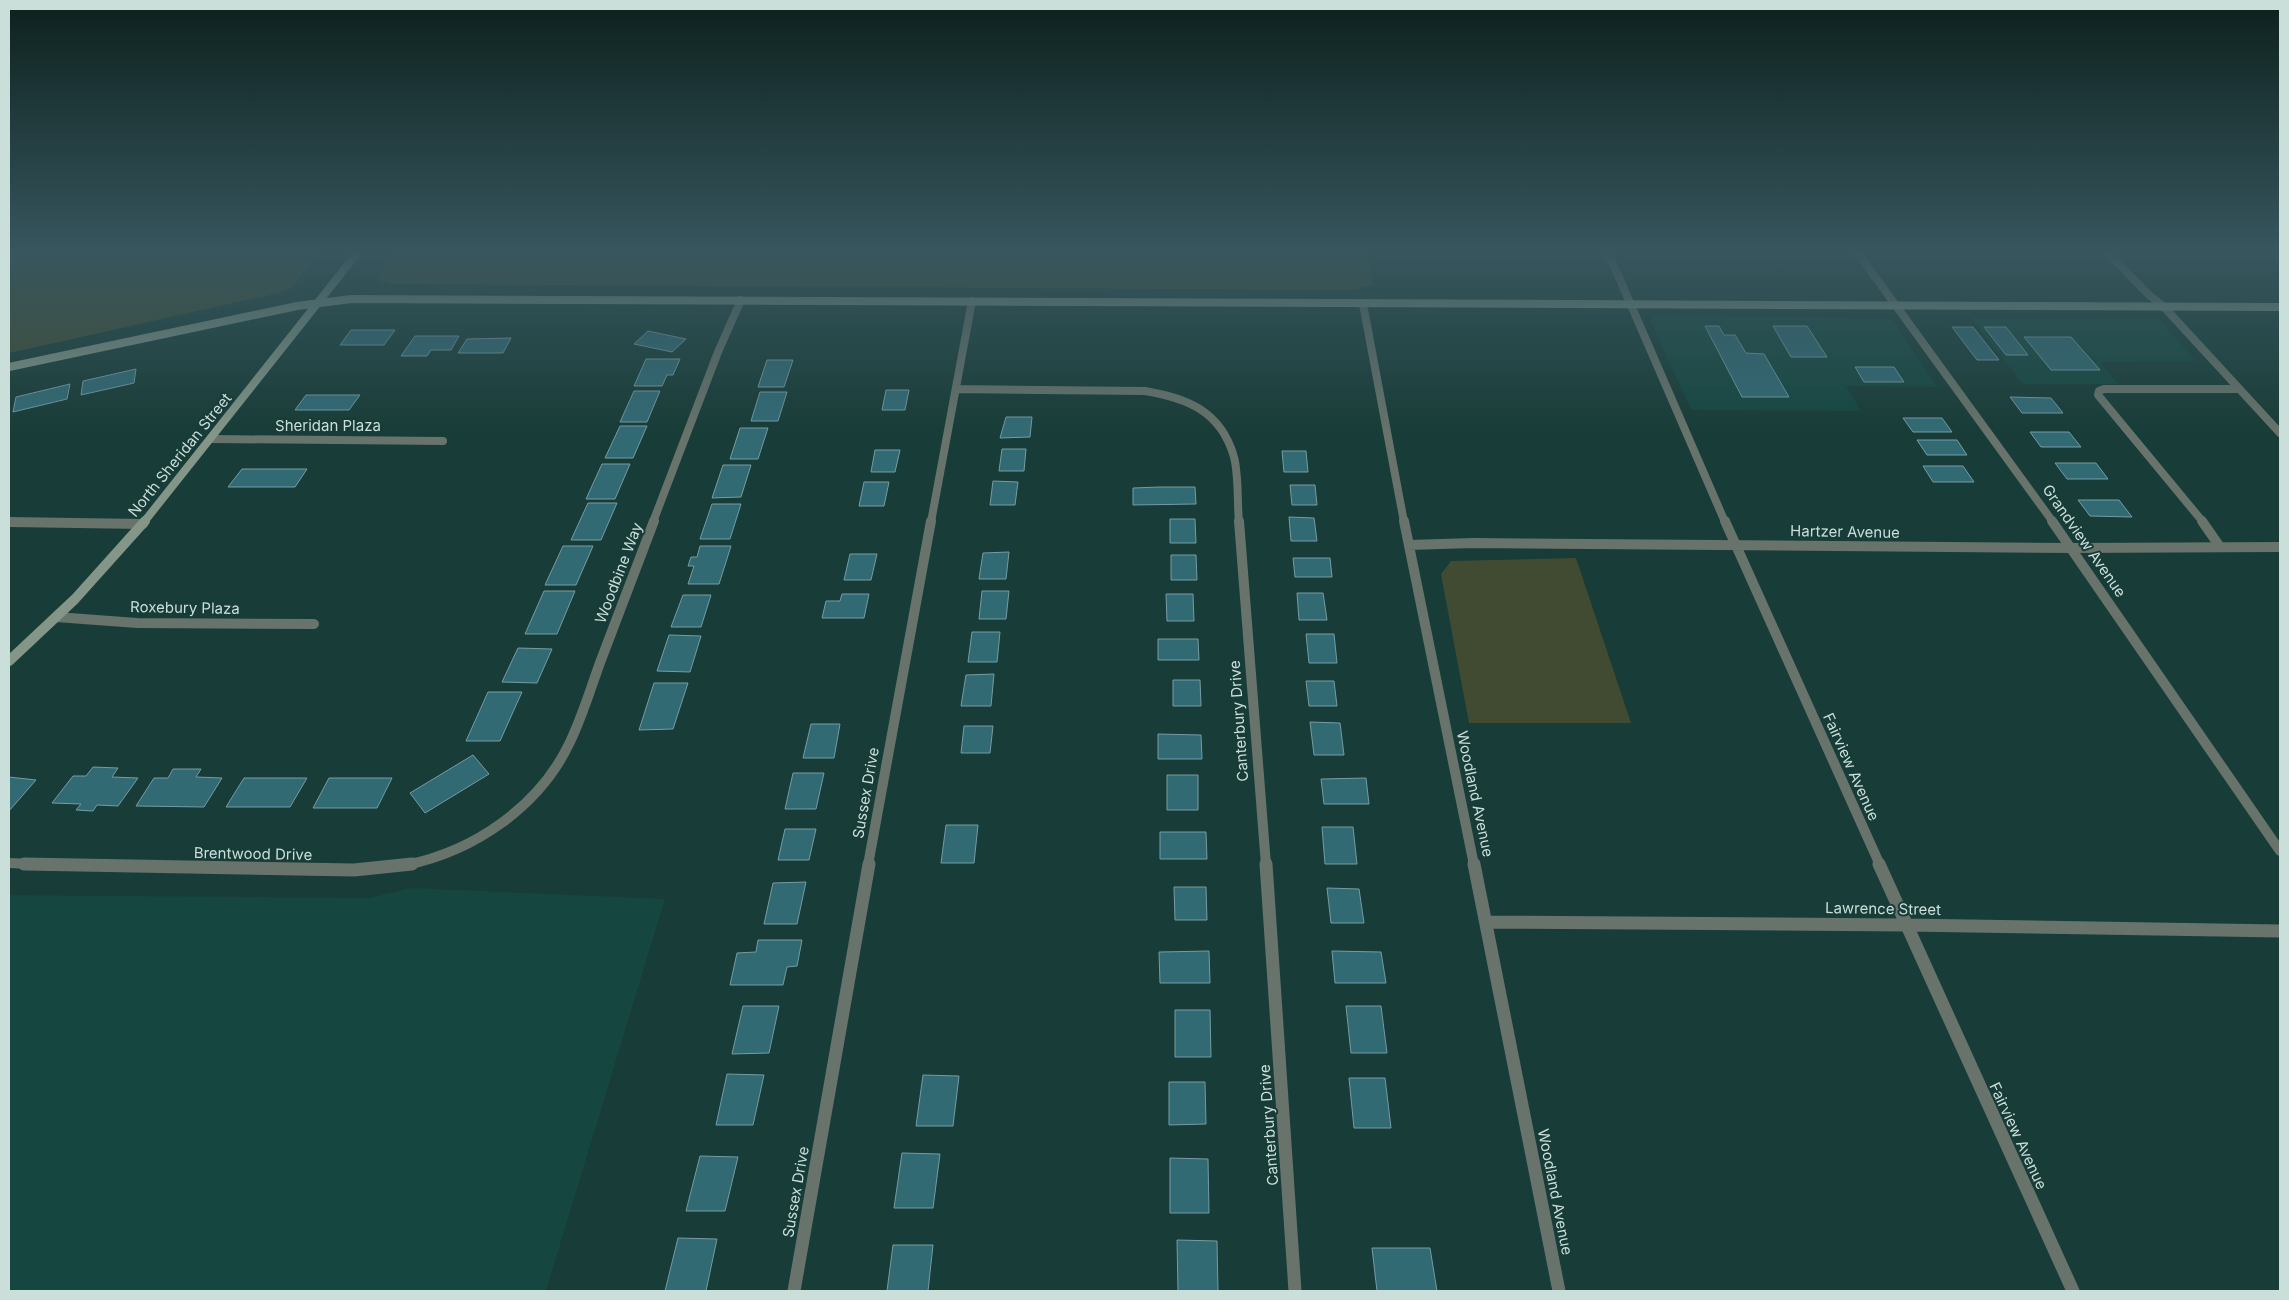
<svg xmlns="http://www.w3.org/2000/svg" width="2289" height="1300" font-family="Inter,sans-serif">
	<rect width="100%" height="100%" fill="#183c37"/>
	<!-- built -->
	<path fill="#15463f" d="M1655,316L1886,318L1893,321L1937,387L1846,386L1861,411L1691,410L1650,320Z
		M1971,318L2159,319L2196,361L2100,362L2118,384H2023Z
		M411,888L665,899L546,1291H9V895L369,898Z"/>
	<!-- green -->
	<path fill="#404b32" d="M9,252H321L291,288L279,293L9,353Z
		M396,252H1368L1373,285L1352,290L391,284L381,281L378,276Z
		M1576,558L1631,723H1469L1441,574L1451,561Z"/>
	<!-- building -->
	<path fill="#326a74" stroke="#759ca3" d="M1705,326H1719L1724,335H1735L1746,353L1764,354L1789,397H1742Z
		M1773,326H1807L1827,357H1791Z
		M1952,327H1973L1999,360H1977Z
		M1984,327H2006L2028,355H2006Z
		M351,330H395L384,345H340Z
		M648,331L686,339L672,352L634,344Z
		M415,336H459L451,350H431L427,356H401Z
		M2024,337H2071L2100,370H2051Z
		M511,338L503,353H458L467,339Z
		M646,359H680L673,375H667L662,386H634Z
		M767,360H793L784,387H758Z
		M1855,367H1894L1904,382H1864Z
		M136,369L134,383L81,395L83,381Z
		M70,384L67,399L13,412L16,397Z
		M886,390H909L905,410H882Z
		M634,391H660L647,422H620Z
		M760,392H787L778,421H751Z
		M306,395H360L349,410H295Z
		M2010,397L2051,398L2063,413H2022Z
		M1006,417H1032L1030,437L1000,438Z
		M1903,418H1942L1952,432H1913Z
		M620,426H647L633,458H605Z
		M740,428H768L758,459H730Z
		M2030,432H2069L2081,447H2041Z
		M1917,440H1957L1967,455H1927Z
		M1002,449H1026L1024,471H999Z
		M875,450H900L895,472H871Z
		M1282,451H1306L1308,472H1284Z
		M2055,463H2096L2108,479H2067Z
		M602,464H630L615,499H586Z
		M723,465H751L741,497L712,498Z
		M1923,466H1963L1974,482H1933Z
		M242,469H307L295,487H228Z
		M993,481L1018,482L1015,505H990Z
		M864,482H889L884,506H859Z
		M1290,485H1315L1317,505H1292Z
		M1159,487H1195L1196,504L1133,505V488Z
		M2078,500H2119L2132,517L2090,516Z
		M588,503H617L601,540H571Z
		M712,504H741L730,539H700Z
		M1289,517L1314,518L1317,541H1291Z
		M1170,519H1195L1196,543H1170Z
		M563,546H593L576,585H545Z
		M700,546H731L719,584H688L694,566H688L691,557H697Z
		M1009,552L1006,579H979L983,553Z
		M850,554H877L871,580H844Z
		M1171,555H1196L1197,580H1171Z
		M1293,558H1330L1332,577H1295Z
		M544,591H575L557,634H525Z
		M982,591H1009L1006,619H979Z
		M1297,593H1323L1327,620H1299Z
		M842,594H869L864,618H822L826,601H840Z
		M1166,594H1193L1194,621H1167Z
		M683,595H711L701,627H671Z
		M972,632H1000L997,662H968Z
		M1306,634H1334L1337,663H1309Z
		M669,635L701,636L690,672L657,671Z
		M1158,639H1198L1199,660H1158Z
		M518,648L552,649L537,683L502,682Z
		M994,674L991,706H961L966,675Z
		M1173,680H1200L1201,706H1173Z
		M1306,681H1334L1337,706H1309Z
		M654,683H688L673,729L639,730Z
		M488,692H522L500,741H466Z
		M1310,722L1340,723L1344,755H1314Z
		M811,724H840L834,758H803Z
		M964,726H993L990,753H961Z
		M1158,734L1201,735L1202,759H1158Z
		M473,755L489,774L425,813L410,793Z
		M93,767L118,768L112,777L138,778L118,806L97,805L93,811L76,810L81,804L52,803L73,776H86Z
		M173,769H201L196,777L222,778L204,807L136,806L154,778H168Z
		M793,773H824L816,809H785Z
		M1167,775H1198V810H1167Z
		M9,777L36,780L9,811Z
		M244,778H307L290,807H226Z
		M329,778H392L377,808H313Z
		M1366,778L1369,804H1324L1321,779Z
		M946,825H978L974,863H941Z
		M1322,827H1353L1357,864H1325Z
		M785,829H816L809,860H778Z
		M1160,832H1206L1207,859H1160Z
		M806,882L797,924H764L773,883Z
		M1174,887H1206L1207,920H1175Z
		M1327,888L1359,889L1364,923H1331Z
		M758,940H802L797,966L787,967L783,985H730L737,953L756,952Z
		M1209,951L1210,983H1160L1159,952Z
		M1332,951L1381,952L1386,983H1335Z
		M743,1006H779L769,1053L732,1054Z
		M1346,1006H1381L1387,1053H1351Z
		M1175,1010H1210L1211,1057H1175Z
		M727,1074L764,1075L753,1125H716Z
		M923,1075L959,1076L953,1126H916Z
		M1349,1078H1385L1391,1128H1354Z
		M1169,1082H1205L1206,1124L1169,1125Z
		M902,1153L940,1154L933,1208H894Z
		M700,1156L738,1157L725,1211H686Z
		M1170,1158L1208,1159L1209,1213H1170Z
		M678,1238L717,1239L706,1291H665Z
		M1177,1240L1217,1241L1218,1291H1178Z
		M893,1245H933L928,1291H887Z
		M1372,1248H1430L1437,1291H1377Z"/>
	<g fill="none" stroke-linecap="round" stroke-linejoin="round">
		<!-- lane-far1 -->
		<path stroke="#67736b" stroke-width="8" d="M2203,522L2098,395L2099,391L2104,389H2239"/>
		<!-- lane -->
		<path stroke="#67736b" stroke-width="10" d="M2202,521L2220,547"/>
		<!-- street-far2 -->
		<path stroke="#67736b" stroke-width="8" d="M1608,252L1725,522
			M1857,252L2053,522
			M2107,252L2148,294L2164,307L2280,433
			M1363,304L1404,522
			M956,389L1145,391C1187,398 1221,411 1234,457C1239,477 1237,502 1239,522
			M212,439L443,441
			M9,522H27
			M653,522L718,352L741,300
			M931,522L972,301"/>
		<!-- street-far1 -->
		<path stroke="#67736b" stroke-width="10" d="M1239,521L1266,865
			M1404,521L1474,865
			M1725,521L1880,865
			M2052,521L2280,851
			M9,522L143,524
			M1409,545L1473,543L2072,548L2280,547
			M56,617L137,623L314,624
			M9,863L52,865
			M406,865C475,851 540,806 570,742C583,715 591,687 601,660C619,614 636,567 654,521
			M868,865L931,521"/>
		<!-- street -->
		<path stroke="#67736b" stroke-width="13" d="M24,864L354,870L412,864
			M1266,864L1295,1291
			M1474,864L1559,1291
			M1879,864L2073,1291
			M1486,922L1906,925L2280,931
			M794,1291L869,864"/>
		<!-- secondary-far1 -->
		<path stroke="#839688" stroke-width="8" d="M9,367L297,306L351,299L2280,307
			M144,522L358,252"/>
		<!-- secondary -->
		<path stroke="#839688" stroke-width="10" d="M9,661L75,599L145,521"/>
	</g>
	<!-- sky -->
	<linearGradient id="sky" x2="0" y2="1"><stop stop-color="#0d211e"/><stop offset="0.58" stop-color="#37565e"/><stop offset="1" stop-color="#37565e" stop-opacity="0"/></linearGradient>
	<rect width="2289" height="434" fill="url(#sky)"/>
	<g text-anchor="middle" stroke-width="4" stroke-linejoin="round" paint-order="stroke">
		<!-- street labels -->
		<g font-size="15" fill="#cadeda" stroke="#183c37">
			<text x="328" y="431">Sheridan Plaza</text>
			<text transform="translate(180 455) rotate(-51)" y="5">North Sheridan Street</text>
			<text transform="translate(1845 532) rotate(1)" y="5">Hartzer Avenue</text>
			<text transform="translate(2084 541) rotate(55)" y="5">Grandview Avenue</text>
			<text transform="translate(619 573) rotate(-69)" y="5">Woodbine Way</text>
			<text transform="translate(185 608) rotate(1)" y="5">Roxebury Plaza</text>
			<text transform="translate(1239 721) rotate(-94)" y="5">Canterbury Drive</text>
			<text transform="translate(1851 767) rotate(66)" y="5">Fairview Avenue</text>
			<text transform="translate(866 793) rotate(-80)" y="5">Sussex Drive</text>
			<text transform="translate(1475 794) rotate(78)" y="5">Woodland Avenue</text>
			<text transform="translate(253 854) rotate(1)" y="5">Brentwood Drive</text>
			<text transform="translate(1883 909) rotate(1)" y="5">Lawrence Street</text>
			<text transform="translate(1269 1125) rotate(-94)" y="5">Canterbury Drive</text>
			<text transform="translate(2018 1136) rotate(65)" y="5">Fairview Avenue</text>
			<text transform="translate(796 1192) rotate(-80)" y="5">Sussex Drive</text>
			<text transform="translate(1555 1192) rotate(79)" y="5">Woodland Avenue</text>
		</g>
	</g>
	<!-- border -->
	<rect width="2289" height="1300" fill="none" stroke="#cadeda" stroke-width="20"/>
</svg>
